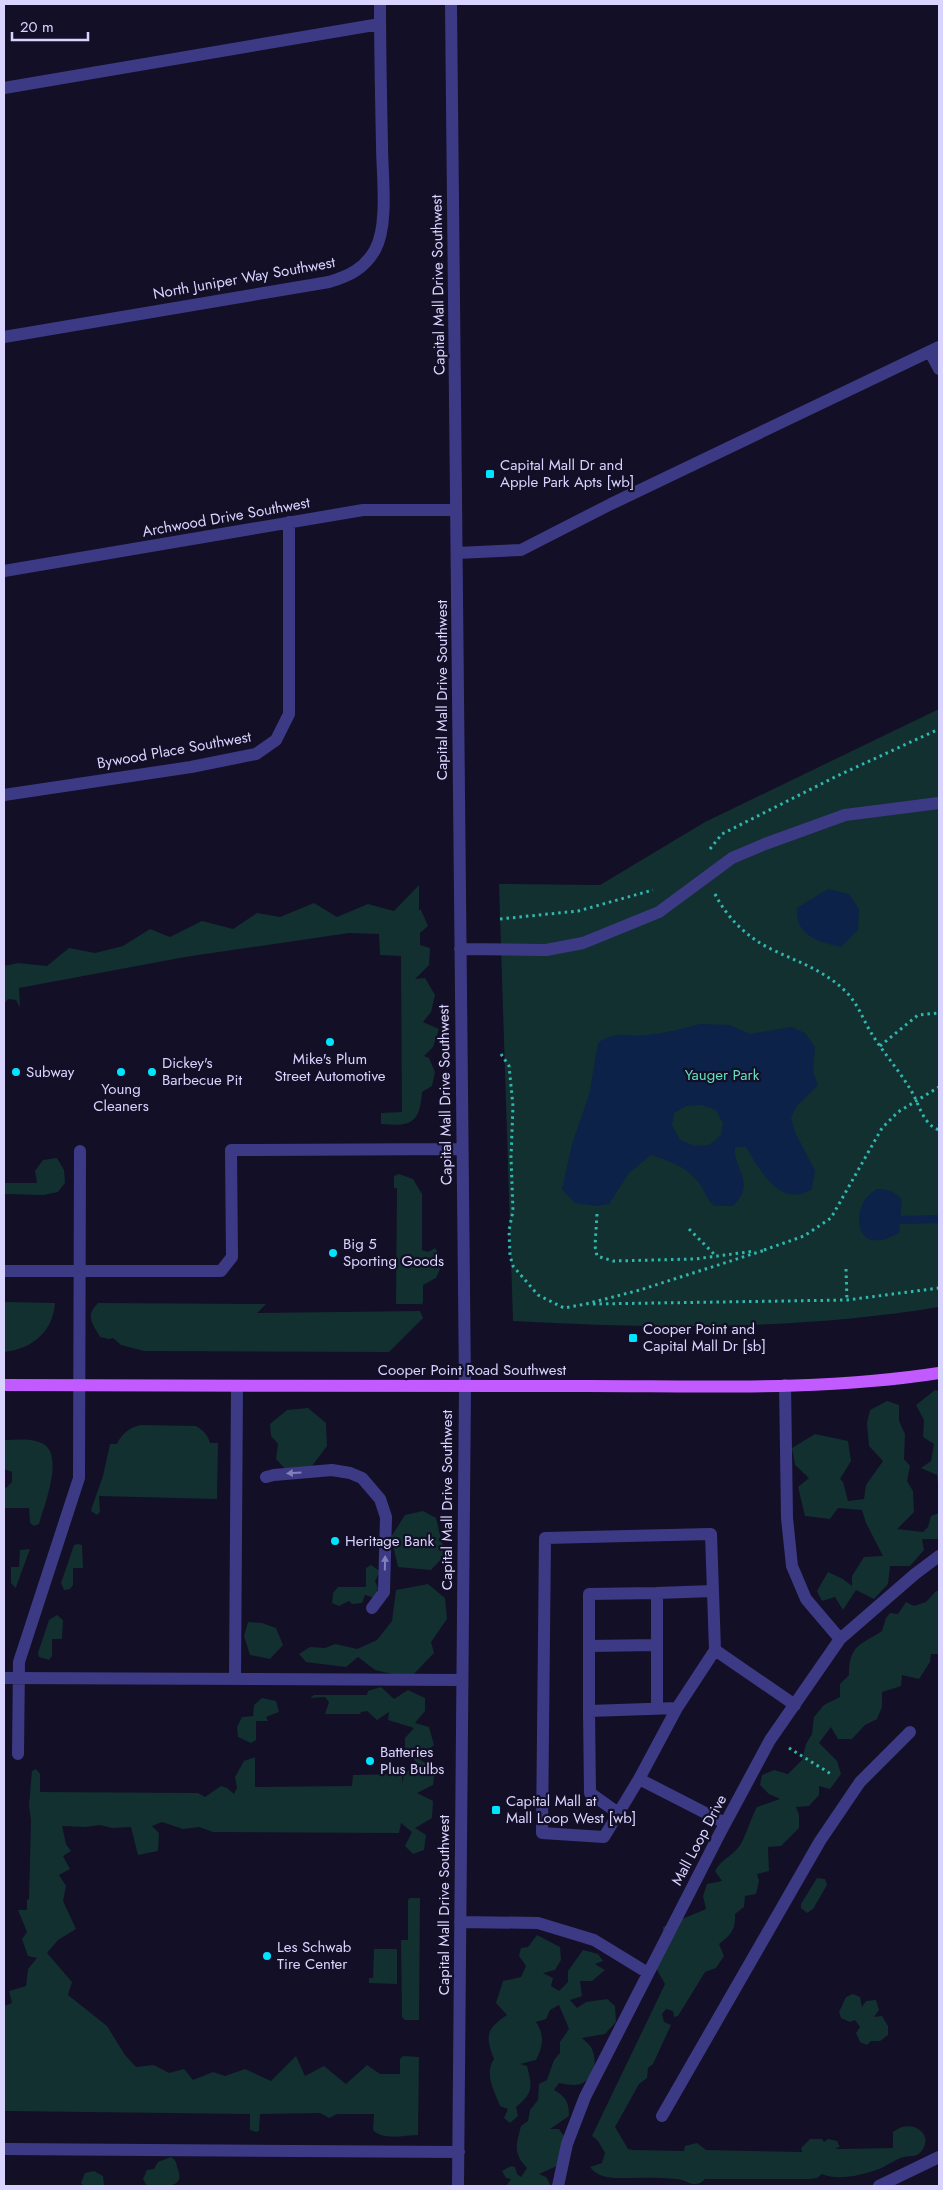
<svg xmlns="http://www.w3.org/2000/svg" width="943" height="2190" font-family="Jost,sans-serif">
	<rect width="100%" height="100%" fill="#130f26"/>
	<!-- green -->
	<path fill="#12302f" d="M939,709V1307C799,1330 655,1329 513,1321L499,884L600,885L705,822Z
		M419,885V910H421L428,926L420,933V945L430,948L429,965L415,979L425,978L435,995L431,1012L423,1022L439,1029L433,1047L424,1056L429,1058L435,1072L432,1086L422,1092C420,1123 411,1127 381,1124V1113L402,1112L401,956L380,955L379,934L349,933L185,957L19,988L20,1007L16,1000L8,999L4,1004V966L18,963L47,966L69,948L95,953L123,946L150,929L170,937L202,921L233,929L257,913L280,917L314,903L337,917L368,904L394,911Z
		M57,1158L64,1170L65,1183L58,1192L44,1195L4,1194V1183H37L35,1171L43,1160Z
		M399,1174L413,1179L422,1194V1250L428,1252L435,1248L439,1254L438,1264L440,1269L436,1278L423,1285V1302L422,1304H396L397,1188H394V1176Z
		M4,1302L55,1303C53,1332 32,1349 4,1352Z
		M98,1303L266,1304L257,1313L420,1311L423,1318L389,1352L144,1351L121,1345L113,1338L109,1339L100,1337C92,1323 85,1316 98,1303Z
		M935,1390L939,1391V1494L937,1475L921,1468L931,1461L934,1444L923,1437L924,1420L916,1405Z
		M887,1401L899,1405V1421L905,1434L904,1459L910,1466L907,1481L913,1491L914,1512L897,1529L923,1532L928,1527L931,1516L939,1513V1539H922L924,1550L910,1566H890L888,1584L874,1599L856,1590L843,1610L835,1597L822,1601L817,1591L828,1572L843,1579L852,1586V1576L864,1557L883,1556L866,1523L862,1510L838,1508L830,1519L805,1516L798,1487L809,1478L795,1465L792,1448L815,1434L848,1441L851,1461L840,1479L843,1482L848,1501L864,1499L866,1485L883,1461L869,1446L867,1423L870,1410Z
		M308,1408L326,1423L327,1446L309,1470L287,1471L276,1459L278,1444L271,1436L270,1424L287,1410Z
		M141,1425L196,1426C204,1431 208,1435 210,1443H218L217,1499L99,1496L100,1512L97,1515L91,1511L92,1507L103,1476L110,1444H117C122,1433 130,1427 141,1425Z
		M4,1440C15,1440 28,1438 39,1442C67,1450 44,1505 39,1524L34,1526L30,1523L29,1508H4V1487L6,1488L12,1482V1472L4,1469Z
		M423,1511L436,1518L445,1555L431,1570L398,1567L391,1537L405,1515Z
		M78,1544L82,1545L83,1568H73V1585L70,1589L64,1590L61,1583L74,1545Z
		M30,1549L16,1587V1588L11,1583V1567H19L20,1550Z
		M371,1565L380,1571L375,1581L378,1588L375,1598L365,1595L362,1603L352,1604L349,1601L339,1606L332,1603L333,1593L338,1587H366V1568Z
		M428,1584L445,1598L447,1619L431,1642L434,1653L410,1678L375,1670L358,1657L346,1667L306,1662L299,1654L310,1647L325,1648L335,1644L357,1649L377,1640L392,1621L396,1590Z
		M936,1591H939V1654H931L930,1662L919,1679L902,1675L901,1686L882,1692V1707L877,1719L865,1725L852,1739H838L831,1727L819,1743L837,1761L841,1774L830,1789L819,1786V1795L809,1806L796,1807L799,1815V1828L781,1846L768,1847L769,1871L757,1874L759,1881L756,1894L745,1896L744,1907L735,1914C736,1929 731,1935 719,1944L724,1956L716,1968L705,1972L678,2016L674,2017L673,2011L666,2009L662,2014L664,2022L671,2025L653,2064L648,2068L647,2078L639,2084L615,2127L628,2149L633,2150L684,2151L685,2146L697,2143L706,2150L802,2152L801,2148L810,2139H822L824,2142L828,2139L837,2141L840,2147L835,2148L839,2149L893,2148V2132C910,2118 933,2132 923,2149C918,2158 912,2155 904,2157C895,2159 887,2166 879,2169C863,2175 838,2181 822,2174L817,2178L810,2179H705C695,2190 688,2180 677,2179C656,2177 634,2178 614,2178C604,2177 596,2175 590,2167L602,2163L605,2153L598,2141L592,2136L665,1984L656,1968L663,1944V1927L706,1909L703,1896L707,1884L722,1881L715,1871C723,1858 728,1859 737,1849C745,1841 750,1819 757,1807L780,1799L769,1794L760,1785L762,1775L774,1770L788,1774L802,1760L806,1744L812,1734L814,1717L824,1705L840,1697V1684L849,1675C849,1644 861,1645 882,1631L886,1618L890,1613L898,1614L906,1602L914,1606L926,1602Z
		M57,1615L63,1620L62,1639H52V1656L49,1660L39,1657L38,1653L49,1620Z
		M248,1622L262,1623L276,1628L283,1645L270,1659L250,1655L244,1636Z
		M381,1687L394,1699L408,1690L425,1698V1711L415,1723L429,1727L434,1745L419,1759L435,1770L433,1785L417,1793L433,1801L432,1818L415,1828L426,1835L424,1850L413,1854L405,1846L412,1832L401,1823L399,1833L213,1832L199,1827L183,1829L162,1822L152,1826L159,1833L158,1851L138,1855L131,1827L112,1828L100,1825L85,1827L62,1826L66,1844L71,1851L63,1856L70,1869L59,1875L66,1886L63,1901L76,1929L58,1940L47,1953L72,1982L68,1995L107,2026L125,2055L136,2067L154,2065L169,2073L184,2069L193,2080L213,2072L225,2076L245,2069L271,2081L296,2056L305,2076L324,2066L346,2084L367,2065L380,2074H400V2059L403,2056L419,2057L418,2135C405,2135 383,2141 373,2130L374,2114H337L329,2118L320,2113L260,2114L259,2131L256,2132L250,2130V2114L4,2111V2006L12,2003L9,1991L26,1986L28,1969L37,1958L28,1956L22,1939L27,1932L18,1910H27V1900L29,1899L31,1820L29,1805L32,1771L36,1769L40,1774V1792L198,1793L205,1797L221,1786L227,1788L234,1794L237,1788L235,1777L244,1761L255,1757V1787L352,1786L353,1775L402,1774V1784L404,1774L417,1763L405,1748V1738L414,1728L388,1720L389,1712L377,1720L367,1711L361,1712L360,1714H325L329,1702L325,1697L310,1698L314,1695H367L368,1691Z
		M262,1698L276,1701L279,1712L266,1717L268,1721H256V1740L251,1743L238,1737L237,1727L242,1717L253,1716L254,1705Z
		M817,1878L825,1879L827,1885L813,1909L807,1913L801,1908V1904Z
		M410,1898H420L419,2020H405L402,2017V2012L401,1940H408V1900Z
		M537,1935L560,1947L561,1960L555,1970L543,1973L553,1978L551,1986L559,1991L568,1982V1971L583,1950L598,1954L603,1961L595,1964L605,1970L592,1981H580L582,1996L570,2000L577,2008L586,2002L607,1999L615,2006L616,2022L605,2034L582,2038C585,2041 589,2044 591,2047C599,2062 594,2083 575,2085C570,2085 564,2084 559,2083L554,2090C566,2097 569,2102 569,2116L550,2129H559L566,2139L559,2165L539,2174L546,2177L551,2186H506L511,2179L506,2178L502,2171L511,2166L515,2167L517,2174L521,2177L527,2168C513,2153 516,2145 521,2126L528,2121L530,2110L538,2100L539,2084L547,2080L554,2060L560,2053V2042L569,2029L559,2005L550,2010L546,2019L536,2022C545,2035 543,2047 536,2060L520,2064L527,2066C532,2086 534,2093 516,2107L518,2116L510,2123L504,2118L508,2109L500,2106C494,2090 484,2074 494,2059C485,2036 486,2029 507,2015L496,2003L503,1981L521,1977L526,1966L519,1956L521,1948L528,1947Z
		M374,1949H397V1984L369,1983V1978H373Z
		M853,1994L860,1997L862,2007L866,2001L876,2000L879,2010L874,2017L882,2016L888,2026V2035L880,2041H871L867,2045L860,2042L856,2033L860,2027L855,2020L850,2022L841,2018L839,2012L846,1997Z
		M171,2157C177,2161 176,2163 178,2170C186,2190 160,2186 147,2186L143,2179L147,2170L154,2169L158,2162Z
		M94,2171L103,2176L104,2185L84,2186L81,2183L85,2173Z"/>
	<!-- water -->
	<path fill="#0c2248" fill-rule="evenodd" d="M828,889L849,894L859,909L858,930L841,947C818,942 795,935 797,908Z
		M700,1024L730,1025L750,1034L791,1027L805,1033L815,1047L813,1072L818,1085L796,1107L791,1118L795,1132L815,1171L812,1189C781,1209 760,1171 746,1147H735C733,1171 757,1181 733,1206H714C708,1200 705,1193 701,1186C688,1167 672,1162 651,1155L629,1173L609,1204L596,1206L575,1203L562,1189L572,1144L589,1095L598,1043C617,1030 625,1037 646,1035C665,1033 682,1029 700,1024ZM701,1105L716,1110L723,1123L721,1135L709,1145L694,1146L680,1140L672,1125L674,1113L686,1106Z
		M876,1189C888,1189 895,1191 902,1200L899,1233C894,1235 886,1240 881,1240C854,1244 855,1211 867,1197C869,1194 874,1192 876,1189Z"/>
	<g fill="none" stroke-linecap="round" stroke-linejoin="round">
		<!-- stream -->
		<path stroke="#0c2248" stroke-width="8" d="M892,1218L899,1220L939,1219"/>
		<!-- path -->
		<path stroke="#2fb8b0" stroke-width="3" stroke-dasharray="2.5 4" stroke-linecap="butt" d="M710,849L722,834L837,776L939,729
			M715,894C727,918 748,938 771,949C800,963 827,971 849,995C859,1007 863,1019 870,1031C883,1053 901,1072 913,1094C920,1107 924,1125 939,1130
			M500,919L578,911L653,890
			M880,1046L918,1015L939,1013
			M501,1054L509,1066L513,1106L511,1157L513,1211L509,1230L510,1256L513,1266L538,1295L564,1308L586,1304L640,1290L765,1250
			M597,1214L595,1246L597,1256L613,1261L695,1259L755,1251
			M689,1229L716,1256
			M764,1250L804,1236L831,1218L882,1128L898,1112L939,1087
			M846,1269L847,1300
			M593,1304L847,1300L939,1288
			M789,1748L831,1774"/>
		<!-- minor -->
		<path stroke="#3d3a85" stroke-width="12" d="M451,4L465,1387L458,2186
			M4,88L380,24
			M4,337L329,282C349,276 364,269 375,250C389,225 382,174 382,145C381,98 380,51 380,4
			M930,352L939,369
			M457,553L521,550L611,504L939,347
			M4,571L363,510H456
			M4,795L191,767L256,754L276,740L289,714V522
			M460,949L546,950L583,943L659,912L732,858L765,844L845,815L939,803
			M4,1271H221L232,1257L231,1150L462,1149
			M785,1385L787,1518L792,1566L806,1599L840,1639
			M266,1477L274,1475L332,1470L350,1473L362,1478L380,1499L386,1517L384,1592L372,1608
			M657,1593L589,1594V1711L677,1708
			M589,1646L657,1645
			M715,1650L677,1708L639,1779L604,1837L542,1833L545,1538L711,1534L715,1650L795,1705
			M4,1678L462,1680
			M235,1679L237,1386
			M657,1709V1593L713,1591
			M589,1711L590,1793L618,1813
			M18,1754L19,1662L79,1478L80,1151
			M639,1779L725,1823
			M460,1922L538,1923L594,1940L648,1973
			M662,2116L820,1841L860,1782L910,1732
			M4,2149L459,2152
			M558,2186L567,2144L585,2097L719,1835L770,1740L840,1639L915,1574L939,1556
			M879,2186L939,2157"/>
		<!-- major -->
		<path stroke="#c25bff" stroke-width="12" d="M4,1385C198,1385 393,1387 587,1386C704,1386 823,1391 939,1373"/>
	</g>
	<!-- one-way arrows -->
	<defs><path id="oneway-solid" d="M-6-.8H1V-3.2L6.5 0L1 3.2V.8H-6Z" transform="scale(1.25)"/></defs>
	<g fill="#837fbc">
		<use href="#oneway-solid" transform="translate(294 1473) rotate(176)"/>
		<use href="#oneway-solid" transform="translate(385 1563) rotate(-89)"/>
	</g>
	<!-- markers -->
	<g fill="#00e5ff" stroke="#130f26" stroke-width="2">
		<rect x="485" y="469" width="10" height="10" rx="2.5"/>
		<circle cx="330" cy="1042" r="5"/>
		<circle cx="16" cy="1072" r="5"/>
		<circle cx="121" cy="1072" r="5"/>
		<circle cx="152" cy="1072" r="5"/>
		<circle cx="333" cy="1253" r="5"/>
		<rect x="628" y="1333" width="10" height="10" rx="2.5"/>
		<circle cx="335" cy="1541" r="5"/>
		<circle cx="370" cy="1761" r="5"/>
		<rect x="491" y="1805" width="10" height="10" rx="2.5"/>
		<circle cx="267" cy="1956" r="5"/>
	</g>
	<g text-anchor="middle" stroke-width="4.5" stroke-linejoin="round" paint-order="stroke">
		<!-- street labels -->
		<g font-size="15" fill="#d9d4ff" stroke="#130f26">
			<text transform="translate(244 278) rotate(-10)" y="5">North Juniper Way Southwest</text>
			<text transform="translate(438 285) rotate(-91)" y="5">Capital Mall Drive Southwest</text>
			<text transform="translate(226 517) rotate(-10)" y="5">Archwood Drive Southwest</text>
			<text transform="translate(442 690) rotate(-90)" y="5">Capital Mall Drive Southwest</text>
			<text transform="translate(174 750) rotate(-10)" y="5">Bywood Place Southwest</text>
			<text transform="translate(445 1095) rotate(-91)" y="5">Capital Mall Drive Southwest</text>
			<text x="472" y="1375">Cooper Point Road Southwest</text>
			<text transform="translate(447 1500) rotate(-90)" y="5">Capital Mall Drive Southwest</text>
			<text transform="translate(699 1840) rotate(-62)" y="5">Mall Loop Drive</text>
			<text transform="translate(444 1905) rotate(-90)" y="5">Capital Mall Drive Southwest</text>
		</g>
		<!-- poi labels -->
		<g font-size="15" fill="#d9d4ff" stroke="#130f26" text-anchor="start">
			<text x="500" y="470">Capital Mall Dr and<tspan x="500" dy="17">Apple Park Apts [wb]</tspan></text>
			<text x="330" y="1064" text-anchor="middle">Mike's Plum<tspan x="330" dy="17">Street Automotive</tspan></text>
			<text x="162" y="1068">Dickey's<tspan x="162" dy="17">Barbecue Pit</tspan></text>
			<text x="26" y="1077">Subway</text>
			<text x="121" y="1094" text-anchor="middle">Young<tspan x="121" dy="17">Cleaners</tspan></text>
			<text x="343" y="1249">Big 5<tspan x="343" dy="17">Sporting Goods</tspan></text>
			<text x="643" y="1334">Cooper Point and<tspan x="643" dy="17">Capital Mall Dr [sb]</tspan></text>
			<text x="345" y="1546">Heritage Bank</text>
			<text x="380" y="1757">Batteries<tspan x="380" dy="17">Plus Bulbs</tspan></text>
			<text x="506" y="1806">Capital Mall at<tspan x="506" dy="17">Mall Loop West [wb]</tspan></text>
			<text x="277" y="1952">Les Schwab<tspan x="277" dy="17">Tire Center</tspan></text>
		</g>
		<!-- park labels -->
		<g font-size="15" fill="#5fe0c0" stroke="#130f26">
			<text x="722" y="1080">Yauger Park</text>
		</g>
	</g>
	<!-- border -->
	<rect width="943" height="2190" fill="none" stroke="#d9d4ff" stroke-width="10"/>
	<!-- scale -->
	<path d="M12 32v8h76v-8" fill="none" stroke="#d9d4ff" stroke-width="2.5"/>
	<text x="20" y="32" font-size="15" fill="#d9d4ff" stroke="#130f26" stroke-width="4" paint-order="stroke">20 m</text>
</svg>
